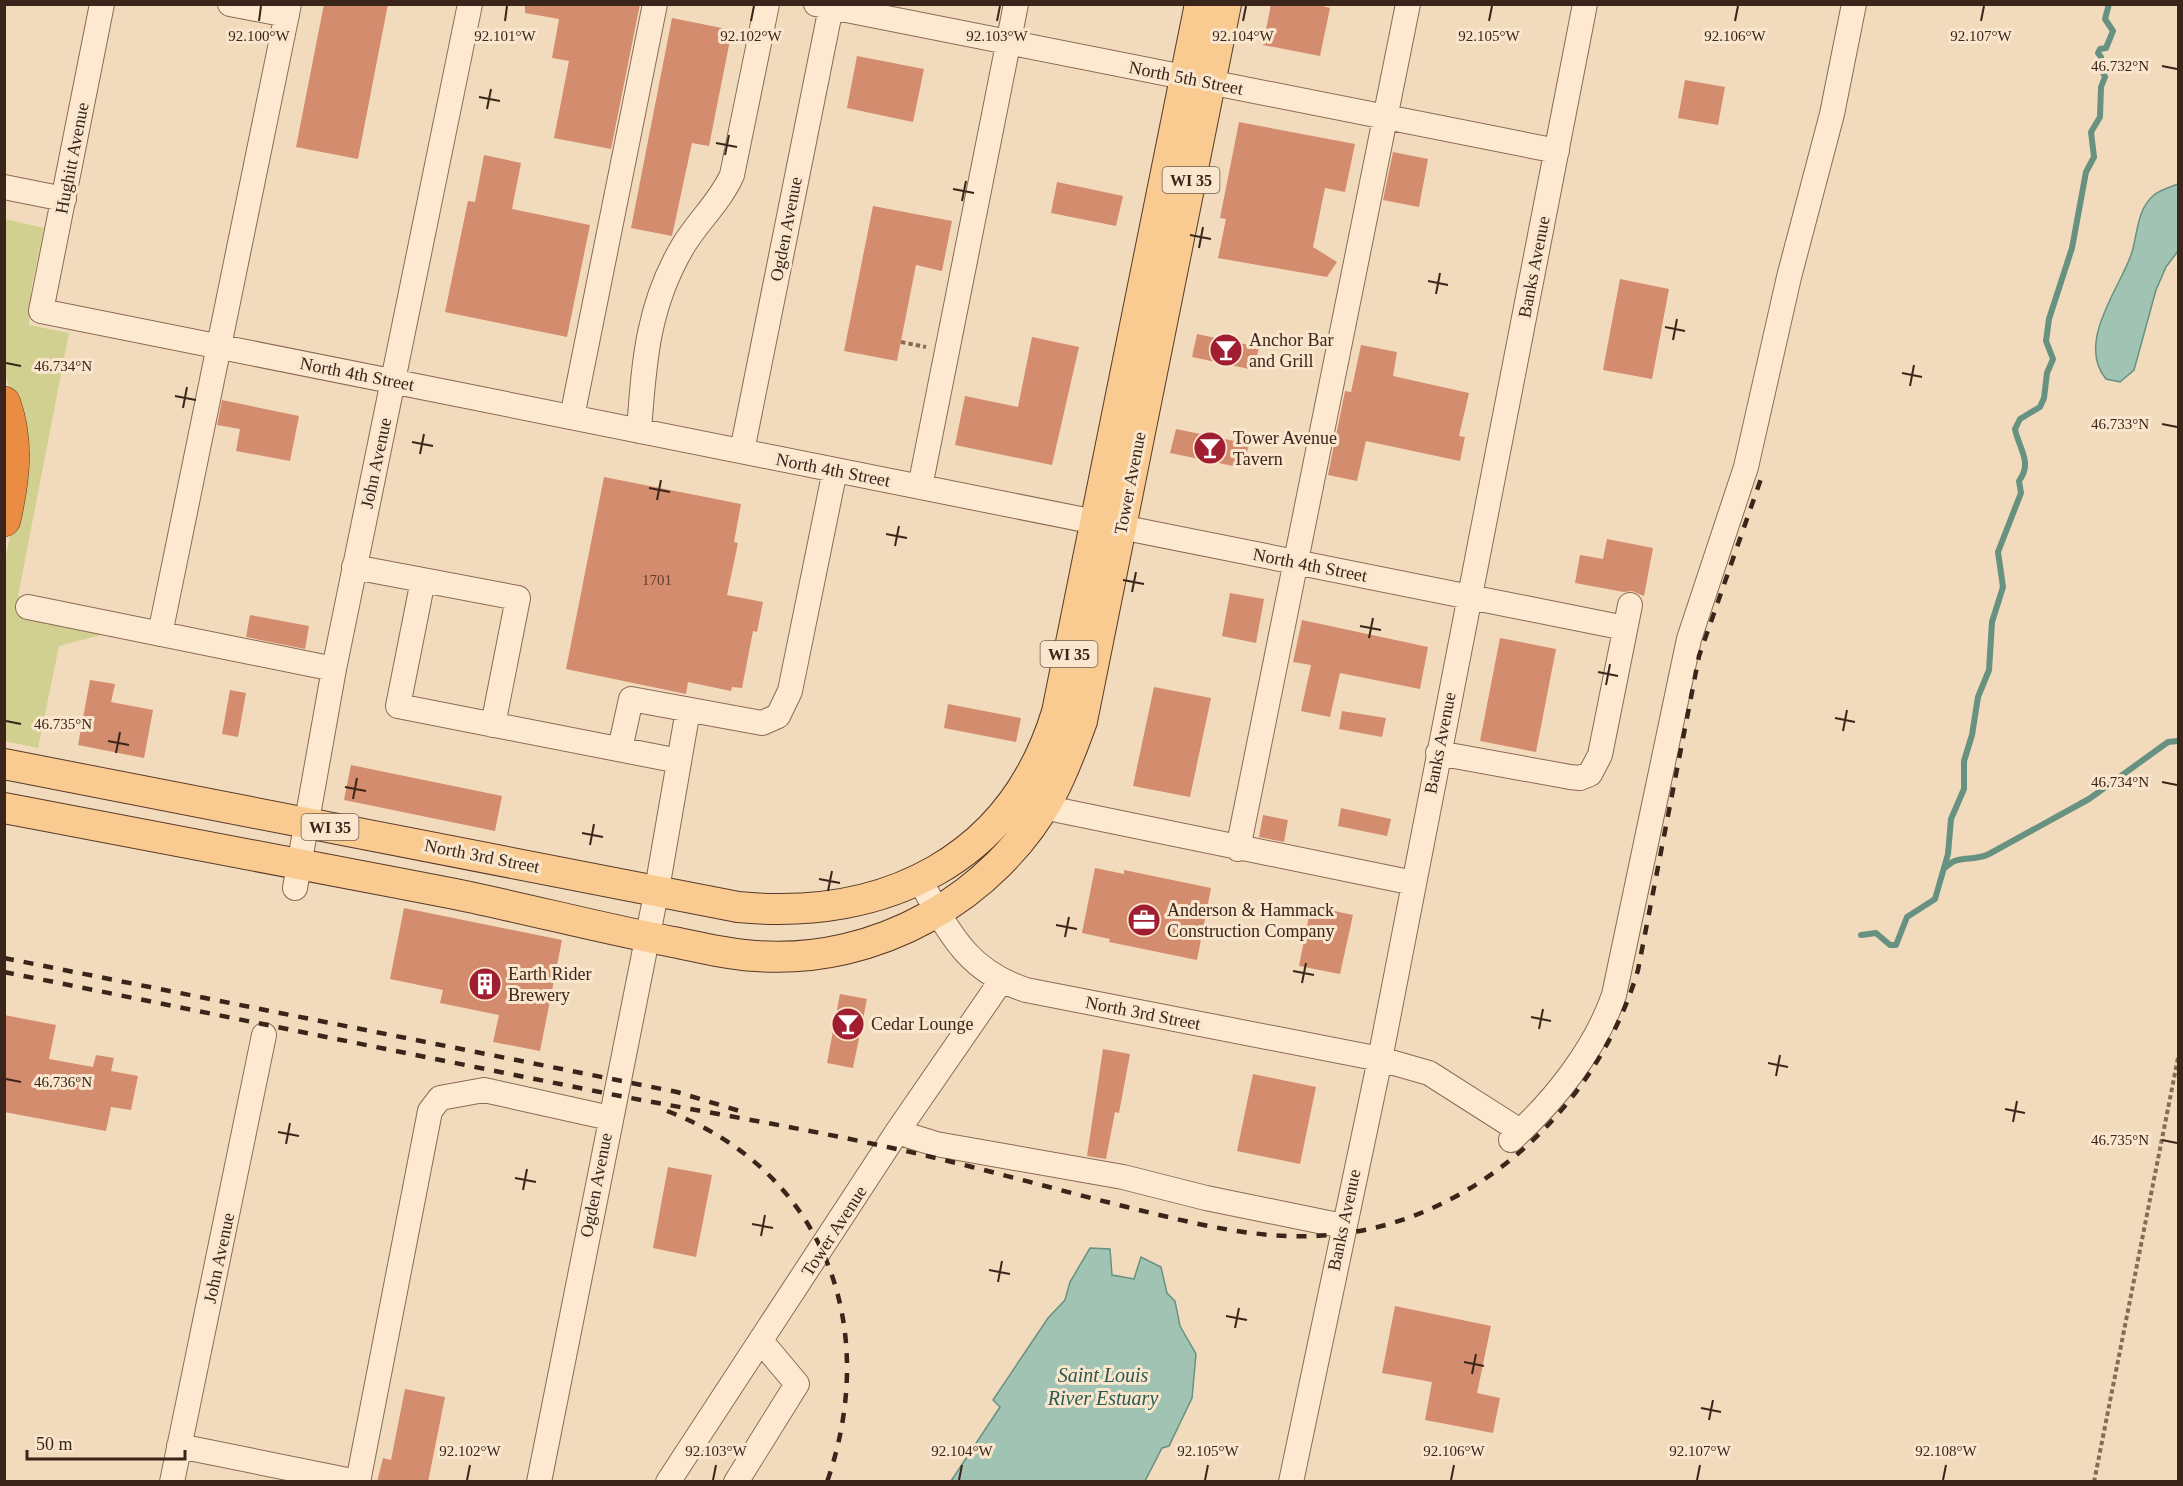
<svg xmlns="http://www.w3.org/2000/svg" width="2183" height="1486" font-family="'Times New Roman',serif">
	<rect width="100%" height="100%" fill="#f2dbbc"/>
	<!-- green -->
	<path fill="#d1d090" d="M5,219L44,228L31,290L29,325L69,333L18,596L115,616L112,632L59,646L38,748L5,741V561L20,486L13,399L5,375Z"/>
	<!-- water -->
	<path fill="#a1c3b4" stroke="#679181" stroke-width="1.5" d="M2178,184V251L2166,267L2156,290L2134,370L2120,382L2106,379C2076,343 2119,289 2131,255C2138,235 2136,210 2154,195C2160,190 2171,187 2178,184Z
		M1090,1248L1110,1249L1112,1275L1134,1279L1141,1257L1161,1267L1167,1293L1175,1301L1180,1326L1196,1354L1192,1398L1169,1446L1162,1448L1145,1481H951L1000,1407L993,1400L1048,1318L1065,1300L1070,1282Z"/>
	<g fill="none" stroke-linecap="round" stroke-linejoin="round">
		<!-- stream -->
		<path stroke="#679181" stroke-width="6" d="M1946,867C1958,854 1974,862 1989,854L2089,799L2168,742L2178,741
			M1861,935L1876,933L1890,945H1896L1907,917L1935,899L1948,854L1951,819L1964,789V761L1972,735L1978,697L1989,670L1992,622L2003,587L1998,552L2021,493L2019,481C2033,462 2019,449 2015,429L2020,419L2040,407L2044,398L2047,373L2053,359L2046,341L2049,319L2072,248L2086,172L2094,157L2091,132L2100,117L2101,87L2105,77L2100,65L2101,57L2098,53L2100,49L2106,48L2113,31L2105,19L2109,4"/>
	</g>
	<!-- building -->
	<path fill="#d48c6e" d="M324,4H388L358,159L296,147Z
		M525,4H640L611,149L554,138L569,61L552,58L559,19L525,13Z
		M1271,4H1315L1330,8L1320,56L1263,45Z
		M672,18L732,30L709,146L692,143L672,236L631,228Z
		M857,56L924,69L913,122L847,108Z
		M1685,80L1725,87L1718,125L1678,118Z
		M1239,122L1355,144L1345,192L1325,188L1313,247L1337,262L1327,277L1218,258L1226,219L1220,218Z
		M1393,152L1428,159L1419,207L1383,200Z
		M484,155L521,163L512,209L590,225L567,337L445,312L468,201L475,202Z
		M1057,182L1123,196L1116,226L1051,213Z
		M873,206L952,221L942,271L916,265L897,361L844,351Z
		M1620,279L1669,289L1652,379L1603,370Z
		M1197,334L1259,347L1254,370L1192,357Z
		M1032,337L1079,347L1052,465L955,445L965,396L1018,407Z
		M1361,345L1397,352L1393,376L1469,393L1459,436L1465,437L1460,461L1366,441L1357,481L1328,475L1345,391L1351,392Z
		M222,400L299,416L290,461L236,451L240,429L217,425Z
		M1176,429L1249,444L1243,468L1170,453Z
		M604,477L741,504L734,542L738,543L727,595L763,602L757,632L753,631L742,688L732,687L731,691L688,682L686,694L566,669Z
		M1607,539L1653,548L1644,596L1632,591L1624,592L1575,583L1580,555L1603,559Z
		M1230,593L1264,599L1256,643L1222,636Z
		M250,615L309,626L305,649L246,637Z
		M1302,620L1428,647L1420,689L1340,673L1330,717L1301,711L1311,665L1293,662Z
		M1500,638L1556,649L1536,752L1480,741Z
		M90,680L115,684L111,702L153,710L144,758L78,745Z
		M1154,687L1211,698L1190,797L1133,786Z
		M230,690L246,693L238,737L222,734Z
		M948,704L1021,718L1016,742L944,728Z
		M1342,711L1386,718L1382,737L1339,729Z
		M351,765L502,796L495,831L344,800Z
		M1341,808L1391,819L1387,836L1338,826Z
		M1263,815L1288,820L1284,842L1259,837Z
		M1095,868L1124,874V870L1211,888L1197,960L1109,942L1110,939L1082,933Z
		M1311,906L1353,915L1340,974L1299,966Z
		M404,908L562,940L540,1051L493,1042L499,1015L440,1003L443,990L390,979Z
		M840,994L867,999L853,1068L827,1063Z
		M4,1015L56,1025L49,1059L93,1067L96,1055L114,1058L111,1071L138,1076L131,1110L111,1107L106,1131L4,1112Z
		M1103,1049L1130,1054L1119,1113L1115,1112L1106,1159L1087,1156Z
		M1253,1074L1316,1087L1300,1164L1237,1151Z
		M668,1167L712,1175L696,1257L653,1248Z
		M1395,1306L1491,1326L1477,1393L1500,1398L1493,1433L1425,1420L1432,1382L1382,1373Z
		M405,1389L445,1397L428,1482H377L383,1458L391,1460Z"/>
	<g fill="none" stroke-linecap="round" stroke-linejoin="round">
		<defs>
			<path id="minor" d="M102,4L41,311L1625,628
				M230,4L287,15
				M816,4L1557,151
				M4,187L64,199
				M572,417L655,4
				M639,431C644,363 647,307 683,246C698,221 720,202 732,175L767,4
				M742,451L831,7
				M920,487L1016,4
				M354,567L518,598L493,725
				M423,580L398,706L679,761
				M28,607L334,669
				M160,634L289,4
				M620,749L631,699L762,723L778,716L790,691L835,470
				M1438,753L1570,777L1580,778L1590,774L1600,755L1630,605
				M1043,807L1414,883
				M1238,849L1408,4
				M919,879C949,931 965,970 1026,990L1380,1059L1429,1073L1520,1131
				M295,888L334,669L470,4
				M897,1132L936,1144L1123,1177L1206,1198L1343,1226
				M1511,1140C1554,1101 1595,1050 1614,995L1689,639L1746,467L1789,277L1832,114L1854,4
				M179,1446L357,1482
				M172,1482L264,1035
				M358,1482L430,1111L440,1098L484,1090L610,1118
				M539,1482L657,889L688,710
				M668,1482L897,1132L1001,981
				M736,1482L797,1384L761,1341
				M1291,1482L1380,1059L1585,4"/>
			<path id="major" d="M4,764L738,907C886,921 1012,860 1057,712L1200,4
				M4,808C155,837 305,865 455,894C528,909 600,928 673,942C700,947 728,955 756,956C876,965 995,898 1052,793C1064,770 1073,746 1082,721L1226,4"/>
			<path id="highway" d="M4,403C18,443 13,480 4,520"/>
		</defs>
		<!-- minor casing -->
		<use href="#minor" stroke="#8b6a54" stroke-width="26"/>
		<!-- major casing -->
		<use href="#major" stroke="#583929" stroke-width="32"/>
		<!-- highway casing -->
		<use href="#highway" stroke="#583929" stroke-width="34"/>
		<!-- path -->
		<path stroke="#8b6a54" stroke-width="4" stroke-dasharray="4.5 3" stroke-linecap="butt" d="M901,342L926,347
			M2094,1482L2178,1058"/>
		<!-- minor -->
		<use href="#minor" stroke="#fce9d0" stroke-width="24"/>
		<!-- major -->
		<use href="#major" stroke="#facb90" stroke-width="30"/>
		<!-- highway -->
		<use href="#highway" stroke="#eb8c43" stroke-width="33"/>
		<!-- rail -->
		<path stroke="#39251a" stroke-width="4.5" stroke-dasharray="10 10" stroke-linecap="butt" d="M4,958L677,1092L743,1112
			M4,972C209,1013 414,1055 620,1096C710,1113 802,1128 892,1148C971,1165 1049,1188 1127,1207C1196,1224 1268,1243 1339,1234C1480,1218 1599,1103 1638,970L1699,656L1763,473
			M667,1111C825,1171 881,1327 827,1482"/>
	</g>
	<!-- ticks -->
	<path fill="none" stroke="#39251a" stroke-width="2" d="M259,21L261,6M505,21L507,6M751,21L754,6M997,21L1000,6M1243,21L1246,6M1489,21L1492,6M1735,21L1738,6M1981,21L1984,6M2162,66L2177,69M479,97L500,101M487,109L491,89M716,143L737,147M725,155L729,135M953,189L974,193M962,201L966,181M1190,235L1211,239M1199,248L1203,227M1428,281L1448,285M1436,294L1440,273M1665,327L1685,331M1673,340L1677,319M6,363L21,366M1902,373L1922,377M1910,386L1914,365M175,396L196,400M183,408L187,387M2162,424L2177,427M412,442L433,446M420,454L424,434M649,488L670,492M657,500L661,480M886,534L907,538M895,546L899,526M1123,580L1144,584M1132,592L1136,572M1360,626L1381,630M1369,638L1373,618M1598,672L1618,676M1606,685L1610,664M1835,718L1855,722M6,721L21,724M1843,731L1847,710M108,741L129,745M116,753L120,732M2162,782L2177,785M345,787L366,791M353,799L357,778M582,833L603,837M590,845L594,824M819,879L840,883M828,891L832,871M1056,925L1077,929M1065,937L1069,917M1293,971L1314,975M1302,983L1306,963M1531,1017L1551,1021M1539,1029L1543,1009M1768,1063L1788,1067M1776,1076L1780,1055M6,1079L21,1082M2005,1109L2025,1113M2013,1122L2017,1101M278,1132L299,1136M2162,1140L2177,1143M286,1144L290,1123M515,1178L536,1182M523,1190L527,1169M752,1224L773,1228M761,1236L765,1215M989,1270L1010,1274M998,1282L1002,1261M1226,1316L1247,1320M1235,1328L1239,1308M1464,1362L1484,1366M1472,1374L1476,1354M1701,1408L1721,1412M1709,1420L1713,1400M467,1480L470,1465M713,1480L716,1465M959,1480L962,1465M1205,1480L1208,1465M1451,1480L1454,1465M1697,1480L1700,1465M1943,1480L1946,1465"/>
	<!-- icons -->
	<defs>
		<symbol id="bar-disc" viewBox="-11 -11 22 22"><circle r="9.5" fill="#a01e30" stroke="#f9e6cd"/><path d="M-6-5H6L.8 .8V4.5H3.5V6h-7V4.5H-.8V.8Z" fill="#fff"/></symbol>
		<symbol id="office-disc" viewBox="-11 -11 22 22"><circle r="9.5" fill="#a01e30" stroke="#f9e6cd"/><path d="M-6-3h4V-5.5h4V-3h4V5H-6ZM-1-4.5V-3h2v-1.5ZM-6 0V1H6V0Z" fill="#fff"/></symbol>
		<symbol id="building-disc" viewBox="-11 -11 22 22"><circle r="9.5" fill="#a01e30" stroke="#f9e6cd"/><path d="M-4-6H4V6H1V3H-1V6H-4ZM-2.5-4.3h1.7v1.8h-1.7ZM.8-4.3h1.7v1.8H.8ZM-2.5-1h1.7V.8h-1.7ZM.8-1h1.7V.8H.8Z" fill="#fff"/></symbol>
	</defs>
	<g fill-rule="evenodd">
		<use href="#bar-disc" x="1207" y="331" width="38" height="38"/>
		<use href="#bar-disc" x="1191" y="429" width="38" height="38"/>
		<use href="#office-disc" x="1125" y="901" width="38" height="38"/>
		<use href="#building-disc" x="466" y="965" width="38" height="38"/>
		<use href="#bar-disc" x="829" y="1005" width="38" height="38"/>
	</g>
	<g text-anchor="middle" stroke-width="6" stroke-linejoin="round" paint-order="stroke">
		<!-- number labels -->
		<g font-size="15" fill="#603f2f">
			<text x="657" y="585">1701</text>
		</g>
		<!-- shield labels -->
		<g fill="#f9e6cd" stroke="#735f50" stroke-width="1.5">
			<rect x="1162.5" y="167" width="57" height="26" rx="4.5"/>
			<rect x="1040.5" y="641" width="57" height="26" rx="4.5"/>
			<rect x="301.5" y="814" width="57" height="26" rx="4.5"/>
		</g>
		<g font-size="16" font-weight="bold" fill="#39251a">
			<text x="1191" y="186">WI 35</text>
			<text x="1069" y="660">WI 35</text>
			<text x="330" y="833">WI 35</text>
		</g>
		<!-- street labels -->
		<g font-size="18" fill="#39251a" stroke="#f9e6cd">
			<text transform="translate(1186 78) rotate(11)" y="6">North 5th Street</text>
			<text transform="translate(72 158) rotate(-79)" y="6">Hughitt Avenue</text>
			<text transform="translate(786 229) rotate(-79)" y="6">Ogden Avenue</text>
			<text transform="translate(1534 267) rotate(-79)" y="6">Banks Avenue</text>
			<text transform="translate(357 374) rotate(11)" y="6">North 4th Street</text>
			<text transform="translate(376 463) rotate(-78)" y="6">John Avenue</text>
			<text transform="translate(833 470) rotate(11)" y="6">North 4th Street</text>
			<text transform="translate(1130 483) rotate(-79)" y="6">Tower Avenue</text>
			<text transform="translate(1310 565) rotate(11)" y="6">North 4th Street</text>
			<text transform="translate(1440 743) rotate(-79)" y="6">Banks Avenue</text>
			<text transform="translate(482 856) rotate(11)" y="6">North 3rd Street</text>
			<text transform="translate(1143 1013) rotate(11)" y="6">North 3rd Street</text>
			<text transform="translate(596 1185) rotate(-79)" y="6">Ogden Avenue</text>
			<text transform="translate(1344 1220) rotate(-78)" y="6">Banks Avenue</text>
			<text transform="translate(834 1231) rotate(-57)" y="6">Tower Avenue</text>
			<text transform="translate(219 1258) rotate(-78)" y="6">John Avenue</text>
		</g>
		<!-- poi labels -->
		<g font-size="18" fill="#39251a" stroke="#f9e6cd" text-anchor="start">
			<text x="1249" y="346">Anchor Bar<tspan x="1249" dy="21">and Grill</tspan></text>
			<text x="1233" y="444">Tower Avenue<tspan x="1233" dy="21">Tavern</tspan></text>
			<text x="1167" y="916">Anderson &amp; Hammack<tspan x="1167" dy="21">Construction Company</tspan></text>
			<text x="508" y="980">Earth Rider<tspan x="508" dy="21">Brewery</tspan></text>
			<text x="871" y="1030">Cedar Lounge</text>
		</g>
		<!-- water labels -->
		<g font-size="20" font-style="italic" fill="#285a51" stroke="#f9e6cd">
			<text x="1103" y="1382">Saint Louis<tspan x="1103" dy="23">River Estuary</tspan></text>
		</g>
	</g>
	<g font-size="15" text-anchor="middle" fill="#39251a" stroke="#f9e6cd" stroke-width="6" stroke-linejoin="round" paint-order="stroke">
		<text x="259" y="41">92.100°W</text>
		<text x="505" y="41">92.101°W</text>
		<text x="751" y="41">92.102°W</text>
		<text x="997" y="41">92.103°W</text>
		<text x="1243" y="41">92.104°W</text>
		<text x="1489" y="41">92.105°W</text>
		<text x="1735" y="41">92.106°W</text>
		<text x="1981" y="41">92.107°W</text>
		<text x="2120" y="71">46.732°N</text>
		<text x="63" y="371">46.734°N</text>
		<text x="2120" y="429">46.733°N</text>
		<text x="63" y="729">46.735°N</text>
		<text x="2120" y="787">46.734°N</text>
		<text x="63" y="1087">46.736°N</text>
		<text x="2120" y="1145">46.735°N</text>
		<text x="470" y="1456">92.102°W</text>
		<text x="716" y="1456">92.103°W</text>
		<text x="962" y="1456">92.104°W</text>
		<text x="1208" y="1456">92.105°W</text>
		<text x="1454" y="1456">92.106°W</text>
		<text x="1700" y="1456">92.107°W</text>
		<text x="1946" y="1456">92.108°W</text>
	</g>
	<!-- border -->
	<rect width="2183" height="1486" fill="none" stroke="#39251a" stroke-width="12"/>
	<!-- scale -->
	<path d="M27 1450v9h158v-9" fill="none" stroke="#39251a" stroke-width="3"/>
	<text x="36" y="1450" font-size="18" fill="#39251a" stroke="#f9e6cd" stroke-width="4.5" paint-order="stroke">50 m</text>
</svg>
